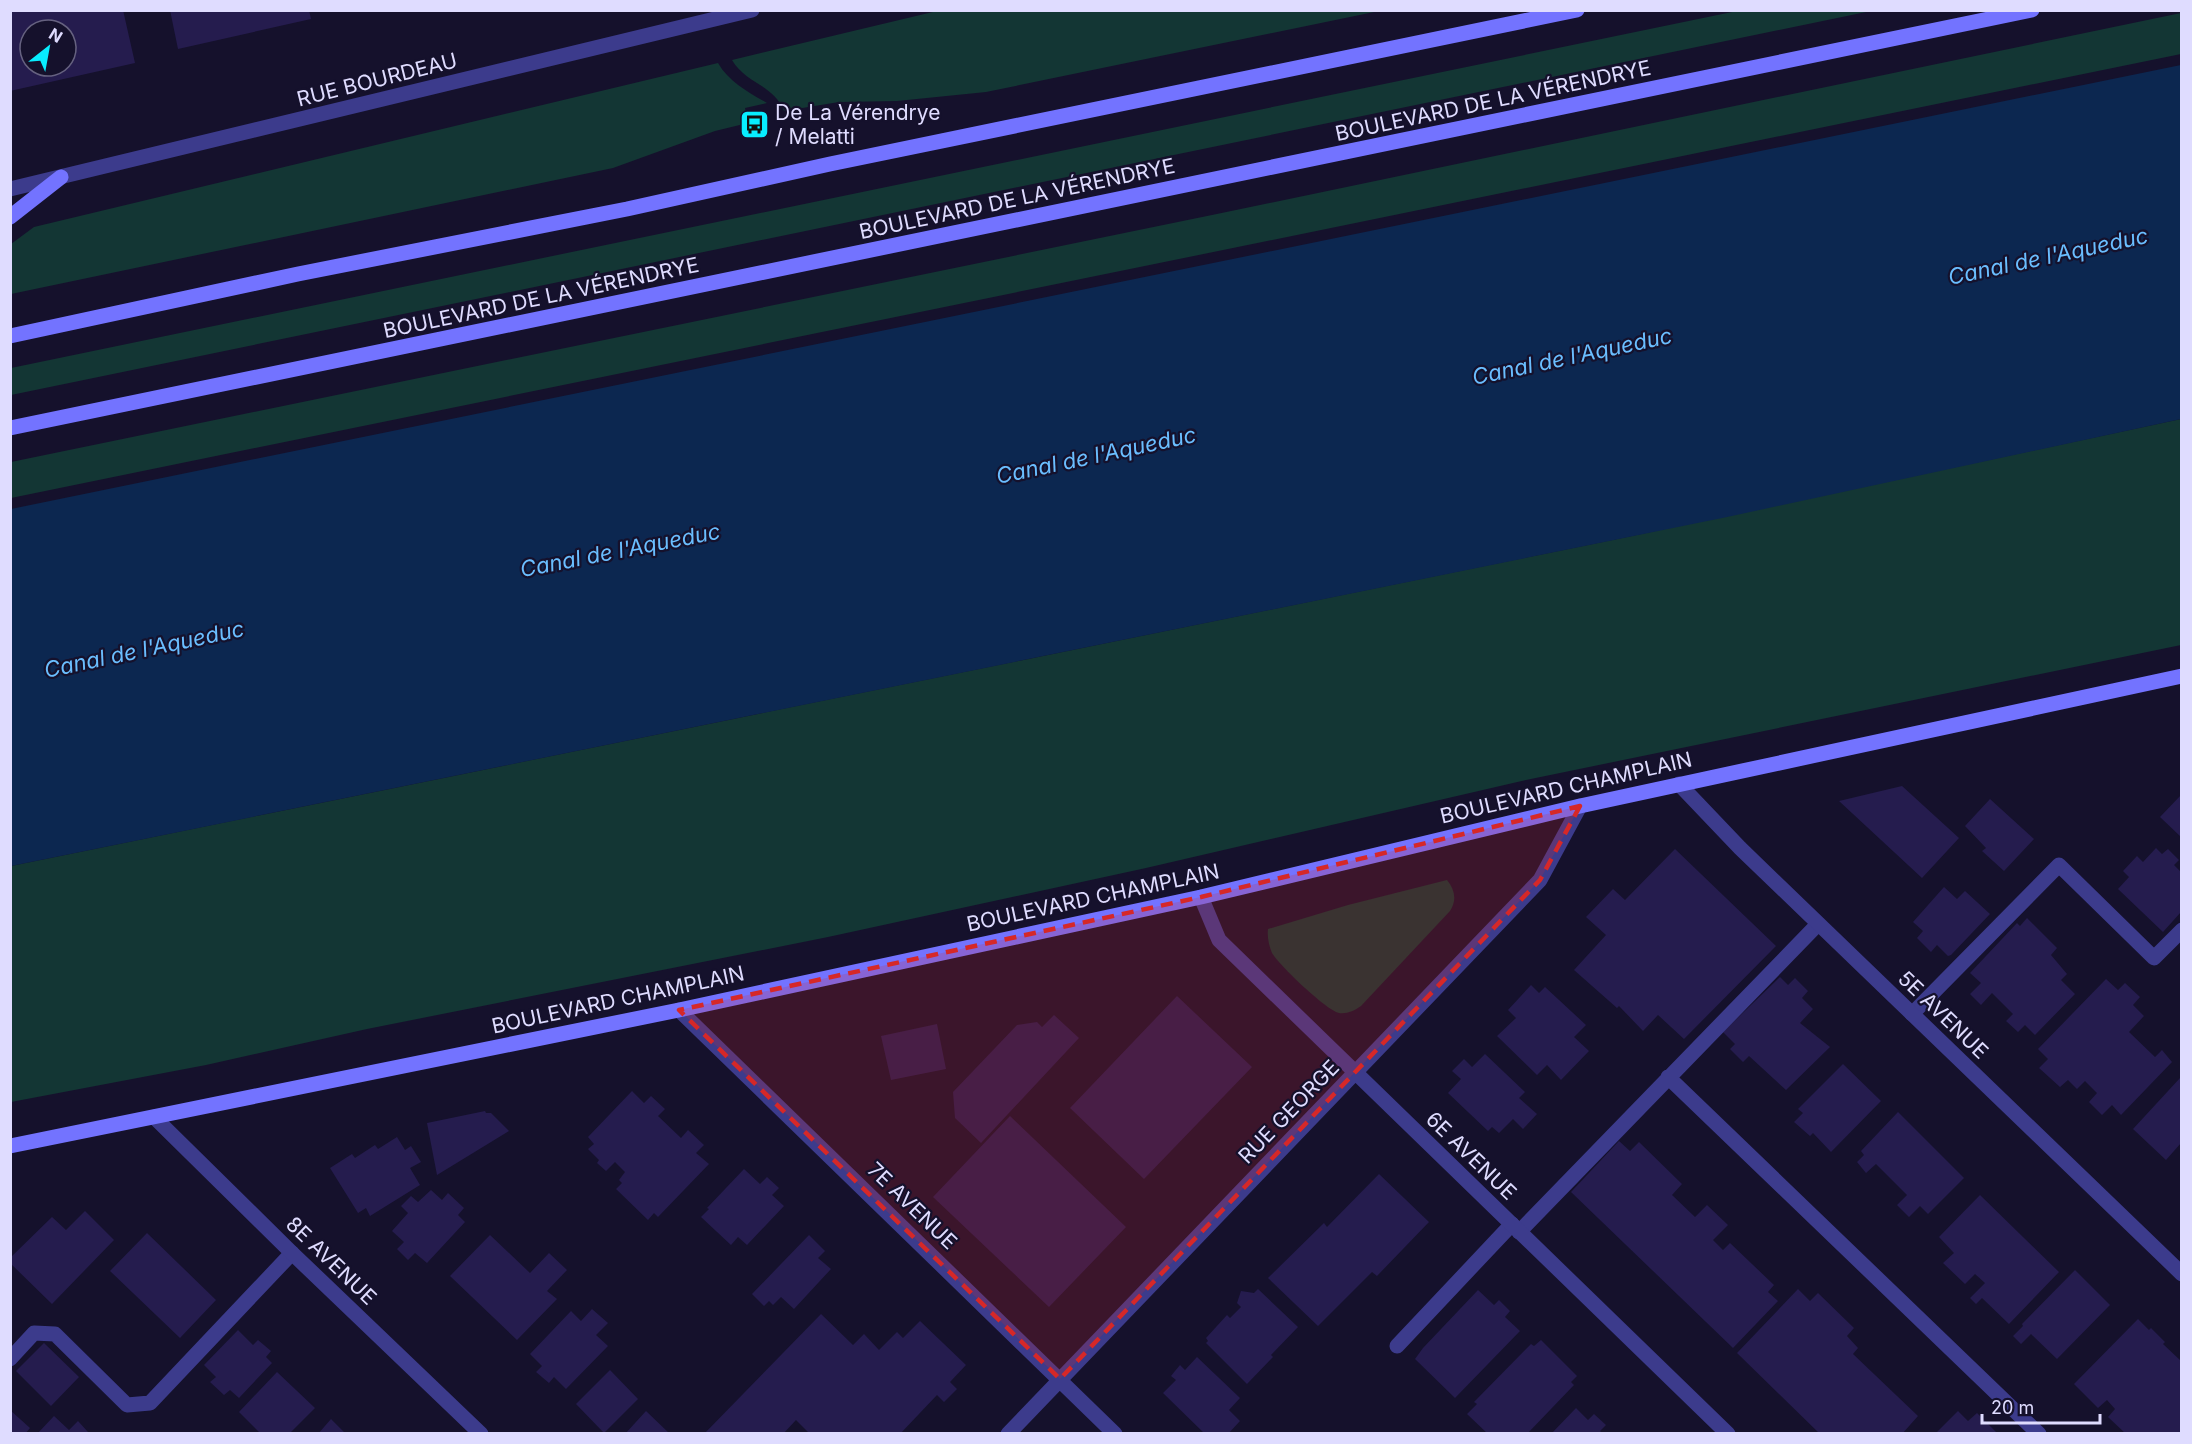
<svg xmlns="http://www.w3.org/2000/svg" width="2192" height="1444" font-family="Inter,sans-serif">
	<rect width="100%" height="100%" fill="#15112c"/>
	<!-- green -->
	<path fill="#133634" d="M937,11V10L1379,11L986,92L897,101L839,102L784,111C773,84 746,84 732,60Z
		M1737,11H1871L11,395V368Z
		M2181,13V54L11,498V462L1212,215Z
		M718,63C729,82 748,92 767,103L745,108L748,123L715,131L613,168L11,294V244L34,227Z
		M2181,419V645L1526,780L1146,868L828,937L367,1029L206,1065L11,1102V866L1627,537Z
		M1447,880C1455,890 1457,900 1450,911L1361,1006C1354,1011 1347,1014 1339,1013C1326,1010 1279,965 1272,953C1269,946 1267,937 1268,929L1348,905Z"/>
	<!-- water -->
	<path fill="#0c2750" d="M2181,65V419L1727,517L11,866V509Z"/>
	<!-- building -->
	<path fill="#251c4e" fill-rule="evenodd" d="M10,10H123L135,63L10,91ZM30,30H66V66H30Z
		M170,10H309L311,19L178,49Z
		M1902,786L1959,838L1922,878L1839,801Z
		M2181,795V837L2160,817Z
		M1990,799L2034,839L2004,871L1982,851L1986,848L1965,826Z
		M2156,848L2162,854L2168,849L2179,860L2174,865L2181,872V912L2163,932L2118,889L2129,877L2123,871L2137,856L2143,862Z
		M1675,849L1776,946L1684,1039L1658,1015L1643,1031L1619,1006L1617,1008L1574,970L1606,935L1586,917L1613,889L1625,900Z
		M1944,887L1957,899L1965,891L1990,914L1951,955L1948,956L1937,945L1931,952L1917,938L1923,931L1913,922Z
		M2027,918L2057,948L2051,955L2067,974L2061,980L2075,994L2035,1035L2025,1025L2018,1032L2006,1021L2013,1014L1992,993L1981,1005L1970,994L1981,983L1970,973L2017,923L2020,926Z
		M1780,977L1788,985L1795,978L1808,991L1802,998L1813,1009L1800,1023L1830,1047L1786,1090L1749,1056L1743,1062L1730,1049L1735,1044L1723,1032Z
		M2106,979L2118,990L2125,983L2140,997L2133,1005L2144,1016L2129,1032L2155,1057L2162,1050L2172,1062L2121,1115L2112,1105L2102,1115L2089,1102L2097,1093L2085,1081L2077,1089L2068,1080L2060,1087L2039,1068L2048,1059L2038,1049Z
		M1531,985L1539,993L1545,987L1586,1025L1574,1037L1589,1051L1561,1080L1547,1065L1537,1075L1497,1036L1516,1018L1508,1010Z
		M1177,996L1252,1067L1144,1179L1070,1108Z
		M1054,1015L1079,1038L981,1143L955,1118L953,1092L1017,1025L1037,1022L1042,1027Z
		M937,1024L946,1069L891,1080L881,1036Z
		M1485,1054L1525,1092L1519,1098L1537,1114L1523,1129L1513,1119L1499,1133L1492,1127L1488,1131L1448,1093L1461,1079L1452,1071L1464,1059L1472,1067Z
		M1843,1064L1881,1101L1831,1152L1813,1133L1810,1136L1794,1122L1803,1113L1798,1109Z
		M2180,1078L2181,1143L2166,1160L2133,1129Z
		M632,1091L644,1103L651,1096L665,1109L658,1116L681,1138L688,1130L704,1145L696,1153L709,1164L658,1217L654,1213L648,1220L616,1189L622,1183L619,1180L625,1172L615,1162L606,1171L597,1163L599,1160L588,1149L594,1144L588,1137Z
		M485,1111L486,1113H491L509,1131L437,1175L427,1123Z
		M1898,1112L1964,1178L1928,1214L1920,1206L1909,1217L1897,1205L1907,1195L1876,1164L1866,1173L1857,1162L1864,1155L1861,1151Z
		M1010,1116L1126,1227L1049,1307L933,1197Z
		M397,1137L405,1150L411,1146L421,1162L410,1168L420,1185L370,1216L366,1208L358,1213L330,1168L352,1154L355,1158L375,1145L378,1149Z
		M1619,1141L1630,1151L1639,1142L1682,1184L1672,1195L1695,1217L1707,1205L1728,1225L1713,1240L1723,1250L1730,1243L1774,1285L1768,1292L1778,1301L1733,1348L1571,1192Z
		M744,1169L760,1184L767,1177L779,1188L772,1195L784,1206L747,1245L738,1237L731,1245L701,1217L709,1209L707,1208Z
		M1379,1174L1429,1222L1377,1276L1372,1272L1318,1326L1268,1278L1324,1223L1327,1227Z
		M431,1190L442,1200L448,1193L464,1208L458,1215L465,1222L427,1263L415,1253L408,1260L397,1249L404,1242L392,1231L408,1213L401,1206L411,1196L418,1202Z
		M1980,1195L2059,1272L2009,1324L1982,1298L1976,1304L1970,1298L1985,1283L1975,1274L1965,1284L1943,1263L1954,1253L1939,1237Z
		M85,1211L114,1240L52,1304L10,1263V1258L52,1217L66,1230Z
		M147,1233L216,1300L180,1338L110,1271Z
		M490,1235L530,1273L549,1253L567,1270L547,1291L557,1299L517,1340L450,1276Z
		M809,1235L825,1251L818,1258L831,1269L794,1309L781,1297L773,1305L769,1301L764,1306L752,1294Z
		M2075,1270L2110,1305L2057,1359L2031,1334L2021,1344L2013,1336L2023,1326L2022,1324Z
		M1258,1289L1298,1327L1271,1355L1273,1357L1247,1384L1206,1343L1208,1341L1206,1338L1227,1315L1230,1318L1241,1307L1237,1303L1241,1291L1254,1293Z
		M1798,1289L1810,1301L1818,1293L1854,1328L1847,1336L1858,1348L1853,1354L1918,1416L1902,1434H1820L1737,1353Z
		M1478,1290L1494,1305L1499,1300L1510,1311L1505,1317L1520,1331L1455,1398L1415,1359L1423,1348Z
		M592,1309L608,1323L596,1335L608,1346L566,1389L554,1377L549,1383L536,1372L542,1366L530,1354L571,1311L581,1321Z
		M821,1314L853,1345L864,1334L879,1350L897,1332L903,1338L920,1321L966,1365L950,1382L957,1389L944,1402L937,1395L900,1434H810L796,1420L783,1434H704Z
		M2138,1319L2149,1330L2151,1328L2165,1342L2163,1344L2181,1361V1434H2126L2108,1417L2115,1409L2107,1400L2098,1408L2074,1384Z
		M238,1330L253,1345L258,1340L271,1351L266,1357L272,1363L239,1398L230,1390L224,1395L210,1382L216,1377L204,1365Z
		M1541,1340L1577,1376L1571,1382L1574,1385L1527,1434H1488L1467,1414L1477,1404L1474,1402L1531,1344L1534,1346Z
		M44,1343L79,1377L51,1406L16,1371Z
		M1197,1357L1240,1398L1229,1410L1240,1421L1228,1434H1210L1208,1432L1205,1434L1163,1393L1176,1380L1171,1376L1175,1371L1180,1365L1185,1370Z
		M610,1370L638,1399L604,1433L576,1404Z
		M277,1372L315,1408L289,1434H261L239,1412Z
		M1576,1408L1588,1420L1594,1414L1606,1425L1600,1431L1603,1434H1551Z
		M10,1410L30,1428L25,1434H10Z
		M646,1411L670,1434H625Z
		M1958,1411L1968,1421L1977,1413L1998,1434H1935Z
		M54,1416L69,1430L78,1421L88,1432L37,1434Z
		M331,1419L346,1434H318Z"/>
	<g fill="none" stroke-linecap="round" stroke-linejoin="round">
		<!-- service -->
		<path stroke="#3c3b8c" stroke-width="15" d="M1912,1014L2059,865L2154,958L2182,930
			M1668,1077L2039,1434
			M1519,1232L1818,924
			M1397,1346L1512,1224
			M10,1359L34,1333L55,1334L127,1405L150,1403L292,1253"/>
		<!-- minor -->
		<path stroke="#3c3b8c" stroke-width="15" d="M10,189L752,10
			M1679,784L1740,848L2182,1274
			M1201,897L1219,940L1728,1434
			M679,1010L1115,1434
			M154,1117L292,1253L481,1434
			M1008,1434L1540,880L1580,806"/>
		<!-- secondary -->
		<path stroke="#7373ff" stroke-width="15" d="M10,217L61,177
			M10,336L298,274L627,209L830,164L1577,10
			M10,428L2032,10
			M10,1146L679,1010L1201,897L1580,806L2182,676"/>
	</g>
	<!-- marked area -->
	<path fill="#d62828" fill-opacity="0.2" stroke="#d62828" stroke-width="4.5" stroke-dasharray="12 8" stroke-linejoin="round" d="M1580,806L1540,880L1060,1379L679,1010L1201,897Z"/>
	<!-- icons -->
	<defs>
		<symbol id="bus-square" viewBox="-11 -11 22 22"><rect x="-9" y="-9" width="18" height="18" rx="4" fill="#08edff" stroke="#15112c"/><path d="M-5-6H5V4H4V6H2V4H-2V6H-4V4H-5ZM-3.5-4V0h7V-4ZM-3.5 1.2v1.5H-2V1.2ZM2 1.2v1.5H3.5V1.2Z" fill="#111"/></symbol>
	</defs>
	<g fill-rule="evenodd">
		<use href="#bus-square" x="738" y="108" width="33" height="33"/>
	</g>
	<g text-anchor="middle" stroke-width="4.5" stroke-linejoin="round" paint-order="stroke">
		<!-- street labels -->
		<g font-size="21" fill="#dfdcff" stroke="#15112c">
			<text transform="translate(377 80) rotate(-14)" y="7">RUE BOURDEAU</text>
			<text transform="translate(1493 101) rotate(-12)" y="7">BOULEVARD DE LA VÉRENDRYE</text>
			<text transform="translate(1017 199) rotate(-12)" y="7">BOULEVARD DE LA VÉRENDRYE</text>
			<text transform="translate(541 298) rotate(-12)" y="7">BOULEVARD DE LA VÉRENDRYE</text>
			<text transform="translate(1566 788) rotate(-13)" y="7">BOULEVARD CHAMPLAIN</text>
			<text transform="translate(1093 898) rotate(-12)" y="7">BOULEVARD CHAMPLAIN</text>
			<text transform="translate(618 1000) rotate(-12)" y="7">BOULEVARD CHAMPLAIN</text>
			<text transform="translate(1943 1015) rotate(44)" y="7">5E AVENUE</text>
			<text transform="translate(1289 1112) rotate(-46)" y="7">RUE GEORGE</text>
			<text transform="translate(1471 1156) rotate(44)" y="7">6E AVENUE</text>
			<text transform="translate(912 1206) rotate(44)" y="7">7E AVENUE</text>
			<text transform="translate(331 1261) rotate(44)" y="7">8E AVENUE</text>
		</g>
		<!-- poi labels -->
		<g font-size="21" fill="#dfdcff" stroke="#15112c" text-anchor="start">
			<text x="775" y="120">De La Vérendrye<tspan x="775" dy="24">/ Melatti</tspan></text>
		</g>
		<!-- water labels -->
		<g font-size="22" font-style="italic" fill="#6abeff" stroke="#15112c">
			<text transform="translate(2048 256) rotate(-12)" y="8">Canal de l'Aqueduc</text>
			<text transform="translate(1572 356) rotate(-12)" y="8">Canal de l'Aqueduc</text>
			<text transform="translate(1096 455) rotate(-12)" y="8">Canal de l'Aqueduc</text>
			<text transform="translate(620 550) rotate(-11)" y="8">Canal de l'Aqueduc</text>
			<text transform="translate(144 649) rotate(-12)" y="8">Canal de l'Aqueduc</text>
		</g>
	</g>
	<!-- border -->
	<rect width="2192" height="1444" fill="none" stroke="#dfdcff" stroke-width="24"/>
	<!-- north arrow -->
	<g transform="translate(48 48) rotate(31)"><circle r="28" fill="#15112c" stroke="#666280" stroke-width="1.5"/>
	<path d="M0-4.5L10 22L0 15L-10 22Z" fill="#08edff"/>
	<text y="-9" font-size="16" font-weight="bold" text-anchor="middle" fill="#dfdcff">N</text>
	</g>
	<!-- scale -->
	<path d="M1982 1414v9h118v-9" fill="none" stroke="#dfdcff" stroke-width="3"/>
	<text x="1991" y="1414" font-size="18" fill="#dfdcff" stroke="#15112c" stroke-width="4.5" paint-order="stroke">20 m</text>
</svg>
